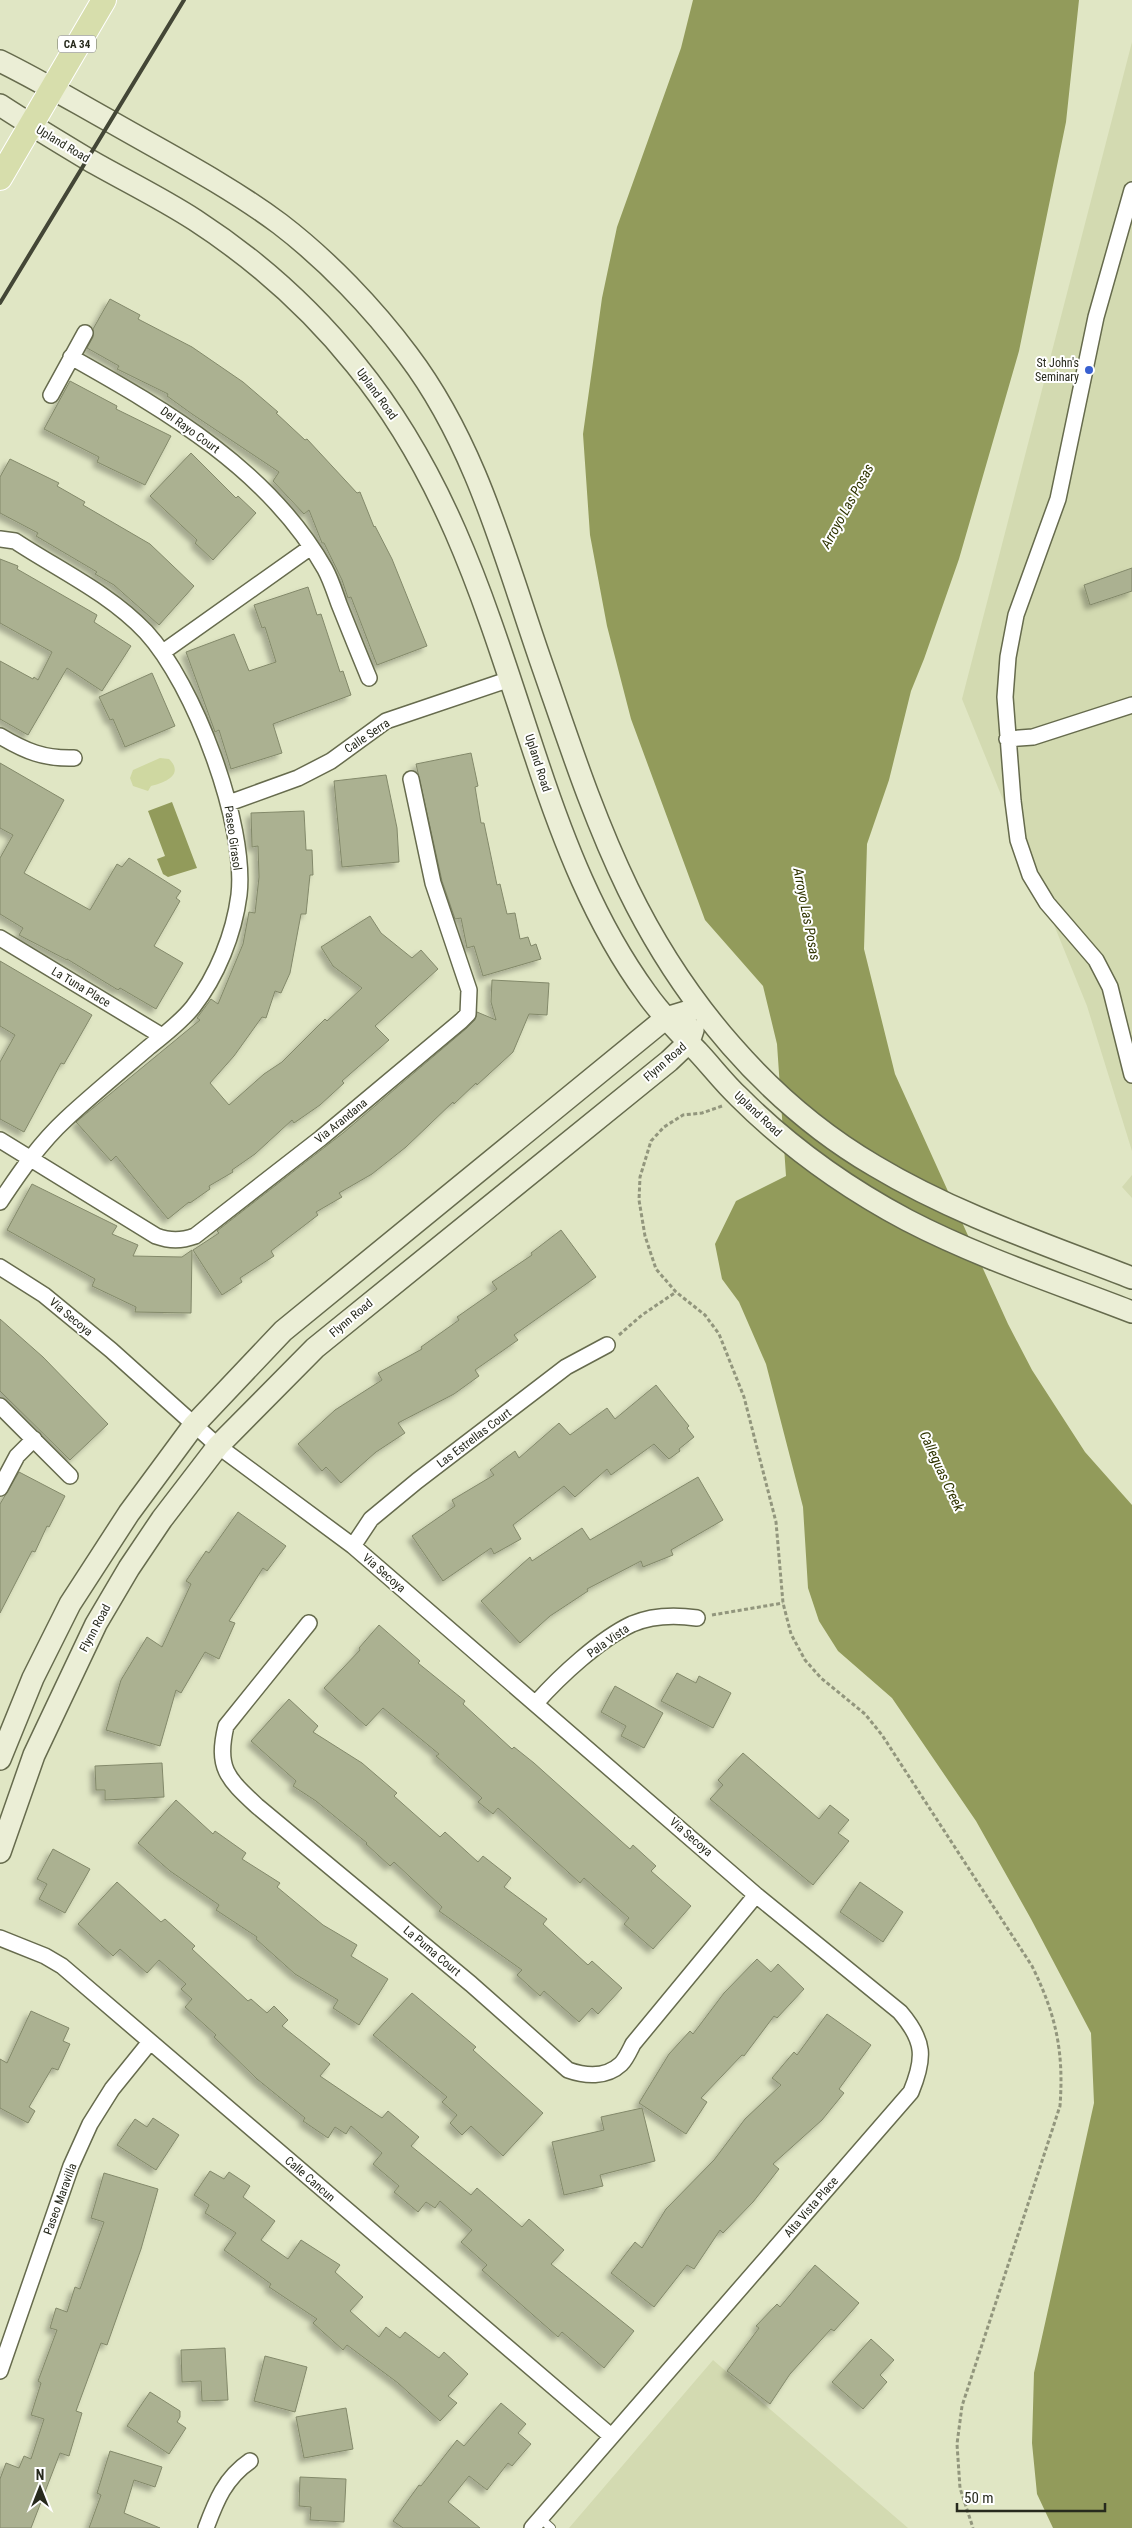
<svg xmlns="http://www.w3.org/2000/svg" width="1132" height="2528" font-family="'Roboto Condensed',sans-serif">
	<defs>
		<filter id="shadow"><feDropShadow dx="-4.5" dy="4.5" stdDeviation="2.5" flood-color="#0004"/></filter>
	</defs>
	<rect width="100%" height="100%" fill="#e0e6c4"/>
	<!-- built -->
	<path fill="#d3dab1" d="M1132,42V1151L1087,1006L962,699Z
		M1132,1175V1198L1122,1187Z
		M713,2360L908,2528H569Z"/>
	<!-- green -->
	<path fill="#cfd8a1" d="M160,758L169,759C185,775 164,783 151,786L148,791L133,786L130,778L133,770Z"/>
	<!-- water -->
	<path fill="#929b5b" d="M693,0H1079L1066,122L1019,351L959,559L924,659L911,691L889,780L867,844L864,949L895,1074L1008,1324L1032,1370L1085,1452L1132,1505V2528H1053L1037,2494L1032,2443L1034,2373L1094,2103L1091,2033L1031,1919L976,1821L892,1698L838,1651L819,1621L808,1588L803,1507L766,1364L739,1302L722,1279L715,1244L736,1201L786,1176L777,1044L763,986L705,920L631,719L607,626L590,535L583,434L602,298L617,227L681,48Z
		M172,802L197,868L168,877L163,874L157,859L165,856L148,811Z"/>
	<!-- building -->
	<path fill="#abb191" stroke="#83896a" filter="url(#shadow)" d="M110,299L140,315L138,319L192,347L243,382L278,412L276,413L305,440L307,439L357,493L360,492L374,527L375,526L392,559L427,646L377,665L351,597L348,598L342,580L324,543H322L309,510L304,514L273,481L279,472L192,414L167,396L168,394L117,369L119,366L87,348L93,337V329Z
		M70,381L117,406L116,409L171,436L145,485L97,462L99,457L44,429Z
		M191,453L236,498L238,496L256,513L213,560L195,543L197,540L150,496Z
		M10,459L59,483L57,486L85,502L83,505L150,544L194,586L159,625L114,585L95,574L97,572L36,536L38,533L0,513V477Z
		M0,559L18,566L17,569L97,615L94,622L131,646L102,691L67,668L28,735L0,719V661L33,679L34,677L38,680L52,652L0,623Z
		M1132,568V591L1090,605L1084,585Z
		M308,587L317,615L321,614L340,672L343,671L351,695L273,724L282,753L231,769L219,730L215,732L186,652L234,634L249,671L276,662L265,627L262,628L254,605Z
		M152,673L175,726L125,747L113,719L110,720L99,697Z
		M471,753L478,786L475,787L481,823H484L497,885L500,884L507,914L515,913L520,939L528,937L531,946L536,944L541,959L483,976L474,946L467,948L461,918L455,919L442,881L416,764Z
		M0,763L64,800L24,873L90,910L117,864L122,867L129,858L181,891L176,898L180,901L154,946L183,963L156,1009L120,988L118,990L67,959V960L19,935L23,928L0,914V858L13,835L0,828Z
		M386,775L397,828L399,862L342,867L334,781Z
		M304,811L306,850H312L313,875H310L306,914H301L290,973L281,993L275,991L266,1018L262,1017L234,1056L210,1083L229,1105L264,1074L282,1062L325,1019L327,1021L362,988L333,966L321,947L370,916L381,933L412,958L421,950L438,969L375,1026L389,1040L342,1081L344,1083L320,1105L294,1123L292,1120L255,1154L232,1170L233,1172L209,1186L210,1189L190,1203L189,1202L168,1219L116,1156L111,1161L76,1122L200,1020L197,1018L211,999L218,1004L243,944L249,912L255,913L259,877L258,846L252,847L251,813Z
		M0,961L92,1015L64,1064L61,1063L24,1132L0,1119V1062L15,1035L0,1026Z
		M492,980L549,983L547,1015L529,1014L513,1052L477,1085L476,1083L454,1104L453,1102L406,1147L372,1174L339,1193L342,1197L316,1212L318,1215L271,1251L274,1256L240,1278L242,1282L222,1295L193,1250L219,1233L217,1231L343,1133L467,1028L475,1020L477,1012L496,1020L491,1002Z
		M32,1184L117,1226L112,1234L138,1245L133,1256L182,1257L192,1250L191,1313L135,1312L136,1307L92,1286L95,1279L7,1230Z
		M561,1230L596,1277L514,1335L518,1340L475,1370L479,1376L454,1394L398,1423L405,1433L376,1452L341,1483L326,1467L322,1471L298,1444L335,1410L382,1380L378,1373L422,1349L421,1347L459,1320L457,1317L497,1289L492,1282L532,1255L531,1253Z
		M0,1319L43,1357L108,1424L70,1460L0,1391Z
		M656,1385L689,1426L687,1428L694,1437L679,1449L680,1451L669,1459L654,1444L611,1475L607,1469L575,1497L564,1486L513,1525L521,1539L494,1554L491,1548L443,1581L412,1536L455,1506L452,1500L494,1475L490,1470L515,1451L519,1458L559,1423L570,1435L607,1408L615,1419Z
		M19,1472L65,1496L49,1527L47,1526L35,1552L32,1551L0,1613V1504Z
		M698,1477L723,1520L671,1550L673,1555L643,1567L641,1561L587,1589L588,1591L550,1616L520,1643L481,1601L530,1557L532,1561L582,1528L590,1540Z
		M238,1512L286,1546L267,1571L263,1568L229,1621L235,1623L219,1659L205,1652L181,1693L176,1690L160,1746L106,1730L121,1680L147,1637L162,1647L191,1584L186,1581L206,1551L209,1553Z
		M379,1625L420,1661L418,1663L465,1701L463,1704L512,1749L514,1747L534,1763L630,1849L633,1845L656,1866L651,1871L691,1906L653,1949L624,1924L629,1918L584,1878L580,1883L498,1808L493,1814L478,1802L482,1798L436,1756L439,1754L383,1708L366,1726L324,1688L360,1650L359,1648Z
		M677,1673L696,1683L699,1676L731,1693L713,1728L661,1701Z
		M615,1686L663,1713L644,1748L621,1736L626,1726L601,1712Z
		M289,1699L318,1726L313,1732L362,1763L397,1793L394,1796L440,1837L445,1832L478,1862L483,1856L511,1878L504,1887L547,1919L543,1924L588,1965L592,1961L622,1988L598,2014L592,2008L579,2022L544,1991L540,1996L517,1975L522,1970L439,1911L442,1907L394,1862L390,1866L366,1844L367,1843L316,1801L293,1786L296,1781L251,1741Z
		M743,1753L819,1819L830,1805L849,1820L838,1833L849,1841L813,1885L710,1799L723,1785L718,1780Z
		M162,1763L164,1797L105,1800V1790H96L95,1766Z
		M176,1800L213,1834L215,1831L246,1853L242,1859L280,1883L277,1887L323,1925L357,1945L351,1956L388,1979L359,2025L333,2008L338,2000L295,1974L256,1939L257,1937L216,1910L219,1905L170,1871L138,1843Z
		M53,1849L90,1869L65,1913L39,1899L47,1884L37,1879Z
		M117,1882L161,1922L165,1919L195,1946L192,1949L248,2001L251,1999L267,2013L274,2006L288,2020L282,2026L330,2064L320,2076L382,2118L388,2111L419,2137L411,2146L471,2195L477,2188L522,2227L529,2219L564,2250L551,2264L634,2331L604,2368L562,2332L558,2337L482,2270L487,2265L461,2242L472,2230L440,2201L435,2208L426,2202L418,2212L394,2192L399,2186L373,2164L382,2153L351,2126L346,2134L335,2127L328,2138L303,2121L305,2118L257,2079L214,2037L216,2035L185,2007L192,1999L181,1989L186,1984L159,1960L147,1973L120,1949L113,1956L78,1924Z
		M860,1882L903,1912L883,1942L840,1912Z
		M757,1959L771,1972L778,1964L804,1989L777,2018L774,2016L744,2056L742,2055L701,2098L707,2102L686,2134L639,2103L669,2054L690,2031L693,2034L724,1993Z
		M412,1993L476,2047L473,2050L543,2113L503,2156L471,2126L462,2135L450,2123L457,2115L442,2102L447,2097L373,2035Z
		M31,2011L69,2028L63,2041L70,2044L58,2070L52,2068L29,2107L35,2111L28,2123L0,2108V2059L7,2063Z
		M827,2014L871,2045L839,2089L844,2093L822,2120L773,2164L779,2169L753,2202L723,2233L720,2230L694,2269L687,2265L654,2307L611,2273L635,2242L642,2248L666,2209L714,2160L745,2119L781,2085L772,2078L794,2052L797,2055Z
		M642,2108L655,2161L600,2175L603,2186L564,2195L552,2142L604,2130L601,2117Z
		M153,2118L179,2135L156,2170L117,2145L135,2119L147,2127Z
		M210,2171L224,2179L229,2172L250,2186L243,2197L275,2221L261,2240L288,2259L301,2240L340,2265L335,2272L363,2297L350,2311L379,2337L386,2327L400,2338L405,2332L439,2358L444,2352L468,2374L448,2396L457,2403L440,2421L398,2383L347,2345L343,2350L313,2323L317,2319L269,2287L271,2284L224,2250L236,2233L205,2213L209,2205L194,2195Z
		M104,2173L158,2189L141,2249L107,2345L101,2343L76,2411L82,2413L69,2456L60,2453L31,2528H0V2479L6,2463L19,2468L24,2456L31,2459L44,2419L31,2415L41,2383L38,2381L57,2330L50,2328L56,2308L67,2312L75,2287L80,2289L104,2222L91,2218Z
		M815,2265L859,2303L834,2331L831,2329L790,2374L770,2404L727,2371L759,2328L756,2326L777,2304L780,2307Z
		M871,2339L894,2360L880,2375L887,2382L863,2409L832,2382Z
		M225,2348L228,2400L202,2401L201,2381L182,2382L181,2350Z
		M265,2356L307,2367L295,2412L254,2401Z
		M150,2392L180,2411V2417L177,2422L186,2428L169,2454L127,2426Z
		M501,2403L526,2424L518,2433L531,2444L512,2466L508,2463L487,2490L469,2476L448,2502L480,2528H403L393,2521L419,2485L421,2486L457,2440L464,2446Z
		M346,2408L353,2449L304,2458L296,2417Z
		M110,2451L162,2467L155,2487L134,2480L124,2513L160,2528H89L101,2495L97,2493Z
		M300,2477L346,2479L344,2522L310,2520L311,2507L299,2506Z"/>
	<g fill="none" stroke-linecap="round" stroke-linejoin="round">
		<defs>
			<path id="service" d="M540,2518L551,2528"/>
			<path id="minor" d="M1132,190L1096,317L1058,499L1016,615L1008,657L1005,697L1013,801L1018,840L1030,875L1047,903L1096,960L1110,987L1132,1075
				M71,357C167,411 269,470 325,569C331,580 335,593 339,604C349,629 359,654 369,678
				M51,395L85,333
				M0,539L15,541C59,570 109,593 146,632C194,684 247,824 239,895C234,934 217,976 193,1007C181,1022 164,1035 149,1047C121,1071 93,1094 66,1119C40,1143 20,1172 0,1202
				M163,652L311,547
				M0,736C25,751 44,759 74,758
				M1007,739L1033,737L1132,705
				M229,803L298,778L331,761L386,721L510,679
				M0,938L162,1036
				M0,1140L156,1236C170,1241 181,1241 195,1236L321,1138L461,1021L468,1014L469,990L433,883L411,779
				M0,1267L44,1295L111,1350L218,1446L353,1546L756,1895L900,2012C925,2041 925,2058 911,2092L532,2528
				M0,1406L70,1476
				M0,1488L17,1456L34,1439
				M353,1546L371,1519L417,1481L566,1367L607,1345
				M309,1623L226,1726C216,1768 227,1778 257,1806L471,1984L568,2070C585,2076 606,2078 621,2064C626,2059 630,2050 633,2044L756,1895
				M536,1703C560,1676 600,1639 632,1624C653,1615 676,1615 697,1618
				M0,1938L45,1956L62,1966L611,2436
				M0,2371L71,2166L90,2124L112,2089L150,2042
				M206,2528C216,2501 225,2478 250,2461"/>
			<path id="secondary" d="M0,61C39,80 77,103 115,124C171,156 229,186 280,224C327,260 373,308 408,355C476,445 504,555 540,659C567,736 592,815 628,889C682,1000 767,1103 875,1166C955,1214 1045,1244 1132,1278
				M0,105C29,124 59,142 89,160C124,180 161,198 195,220C255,259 311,309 356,365C452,483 489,617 536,758C563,840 595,923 646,993C661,1015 680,1033 698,1052C712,1067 724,1083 739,1097C788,1146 845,1187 907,1220C978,1257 1057,1283 1132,1312
				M0,1759L33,1678L70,1604L129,1513L194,1425L283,1331L666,1018L699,1008
				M0,1852L34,1755L96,1624L129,1568L162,1519L218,1446L315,1348L669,1061L689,1042L693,1030"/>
			<path id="primary" d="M0,178L104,0"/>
		</defs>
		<!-- service casing -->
		<use href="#service" stroke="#666b4d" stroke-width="10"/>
		<!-- minor casing -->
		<use href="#minor" stroke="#666b4d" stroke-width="18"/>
		<!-- secondary casing -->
		<use href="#secondary" stroke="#666b4d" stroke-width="24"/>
		<!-- primary casing -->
		<use href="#primary" stroke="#fff" stroke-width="26"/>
		<!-- path -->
		<path stroke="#92967d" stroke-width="3" stroke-dasharray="4 2.5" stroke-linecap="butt" d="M722,1106L702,1113L683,1115L664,1127L651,1141L640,1177L639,1200L645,1236L656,1269L676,1292L705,1315L719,1334L744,1397L776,1522L783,1603L791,1634L805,1660L821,1678L865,1714L882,1735L1032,1966C1056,2015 1064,2051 1060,2106L962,2406L957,2444L960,2488L973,2528
			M619,1335L642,1315L676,1292
			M712,1615L783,1603"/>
		<!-- service -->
		<use href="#service" stroke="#fff" stroke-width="8"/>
		<!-- minor -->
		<use href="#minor" stroke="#fff" stroke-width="15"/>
		<!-- secondary -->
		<use href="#secondary" stroke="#ebeed6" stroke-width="21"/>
		<!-- primary -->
		<use href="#primary" stroke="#d7deac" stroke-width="24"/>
		<!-- rail -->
		<path stroke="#434636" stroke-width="4" d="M0,303L184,0"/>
	</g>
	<!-- markers -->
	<circle fill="#3860d1" stroke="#fff" stroke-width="2" cx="1089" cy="370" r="5"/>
	<g text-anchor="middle" stroke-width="4" stroke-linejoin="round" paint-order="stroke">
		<!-- shield labels -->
		<rect fill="#fff" stroke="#686a61" stroke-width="1" x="58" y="35.5" width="38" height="17" rx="4"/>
		<g font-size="11" font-weight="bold" fill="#272a1d">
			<text x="77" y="48">CA 34</text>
		</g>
		<!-- street labels -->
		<g font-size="12" fill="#272a1d" stroke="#fff">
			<text transform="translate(63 144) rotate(31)" y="4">Upland Road</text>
			<text transform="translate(377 394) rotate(54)" y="4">Upland Road</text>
			<text transform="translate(190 430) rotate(36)" y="4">Del Rayo Court</text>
			<text transform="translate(367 736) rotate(-34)" y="4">Calle Serra</text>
			<text transform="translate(538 763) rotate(72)" y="4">Upland Road</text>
			<text transform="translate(233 838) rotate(82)" y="4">Paseo Girasol</text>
			<text transform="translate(81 987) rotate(31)" y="4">La Tuna Place</text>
			<text transform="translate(665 1062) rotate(-41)" y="4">Flynn Road</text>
			<text transform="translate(758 1114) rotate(43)" y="4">Upland Road</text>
			<text transform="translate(341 1121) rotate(-39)" y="4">Via Arandana</text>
			<text transform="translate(71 1317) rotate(40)" y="4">Via Secoya</text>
			<text transform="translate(351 1318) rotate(-40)" y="4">Flynn Road</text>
			<text transform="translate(474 1438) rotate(-37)" y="4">Las Estrellas Court</text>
			<text transform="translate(384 1573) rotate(41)" y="4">Via Secoya</text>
			<text transform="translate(95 1628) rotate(-62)" y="4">Flynn Road</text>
			<text transform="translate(608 1641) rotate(-35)" y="4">Pala Vista</text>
			<text transform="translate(691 1837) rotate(41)" y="4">Via Secoya</text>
			<text transform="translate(432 1951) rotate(40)" y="4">La Puma Court</text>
			<text transform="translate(310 2179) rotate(41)" y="4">Calle Cancun</text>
			<text transform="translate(60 2199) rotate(-70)" y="4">Paseo Maravilla</text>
			<text transform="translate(811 2207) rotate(-49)" y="4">Alta Vista Place</text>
		</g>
		<!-- poi labels -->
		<g font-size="12" fill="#272a1d" stroke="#fff" text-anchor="end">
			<text x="1079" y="367">St John's<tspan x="1079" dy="14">Seminary</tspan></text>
		</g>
		<!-- water labels -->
		<g font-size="14" font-style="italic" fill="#2f3400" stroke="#fff">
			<text transform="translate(847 506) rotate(-61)" y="5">Arroyo Las Posas</text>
			<text transform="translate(807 914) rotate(79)" y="5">Arroyo Las Posas</text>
			<text transform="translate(942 1471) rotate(65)" y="5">Calleguas Creek</text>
		</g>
	</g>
	<!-- north arrow -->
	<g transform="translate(40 2488)" stroke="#ffffff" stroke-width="4" paint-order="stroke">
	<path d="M0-4L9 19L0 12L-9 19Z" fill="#272a1d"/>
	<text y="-8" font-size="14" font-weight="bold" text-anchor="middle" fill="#272a1d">N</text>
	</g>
	<!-- scale -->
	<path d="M957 2503v8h148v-8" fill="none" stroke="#272a1d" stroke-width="2.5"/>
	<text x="964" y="2503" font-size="15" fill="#272a1d" stroke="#ffffff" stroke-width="4" paint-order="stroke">50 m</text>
</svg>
